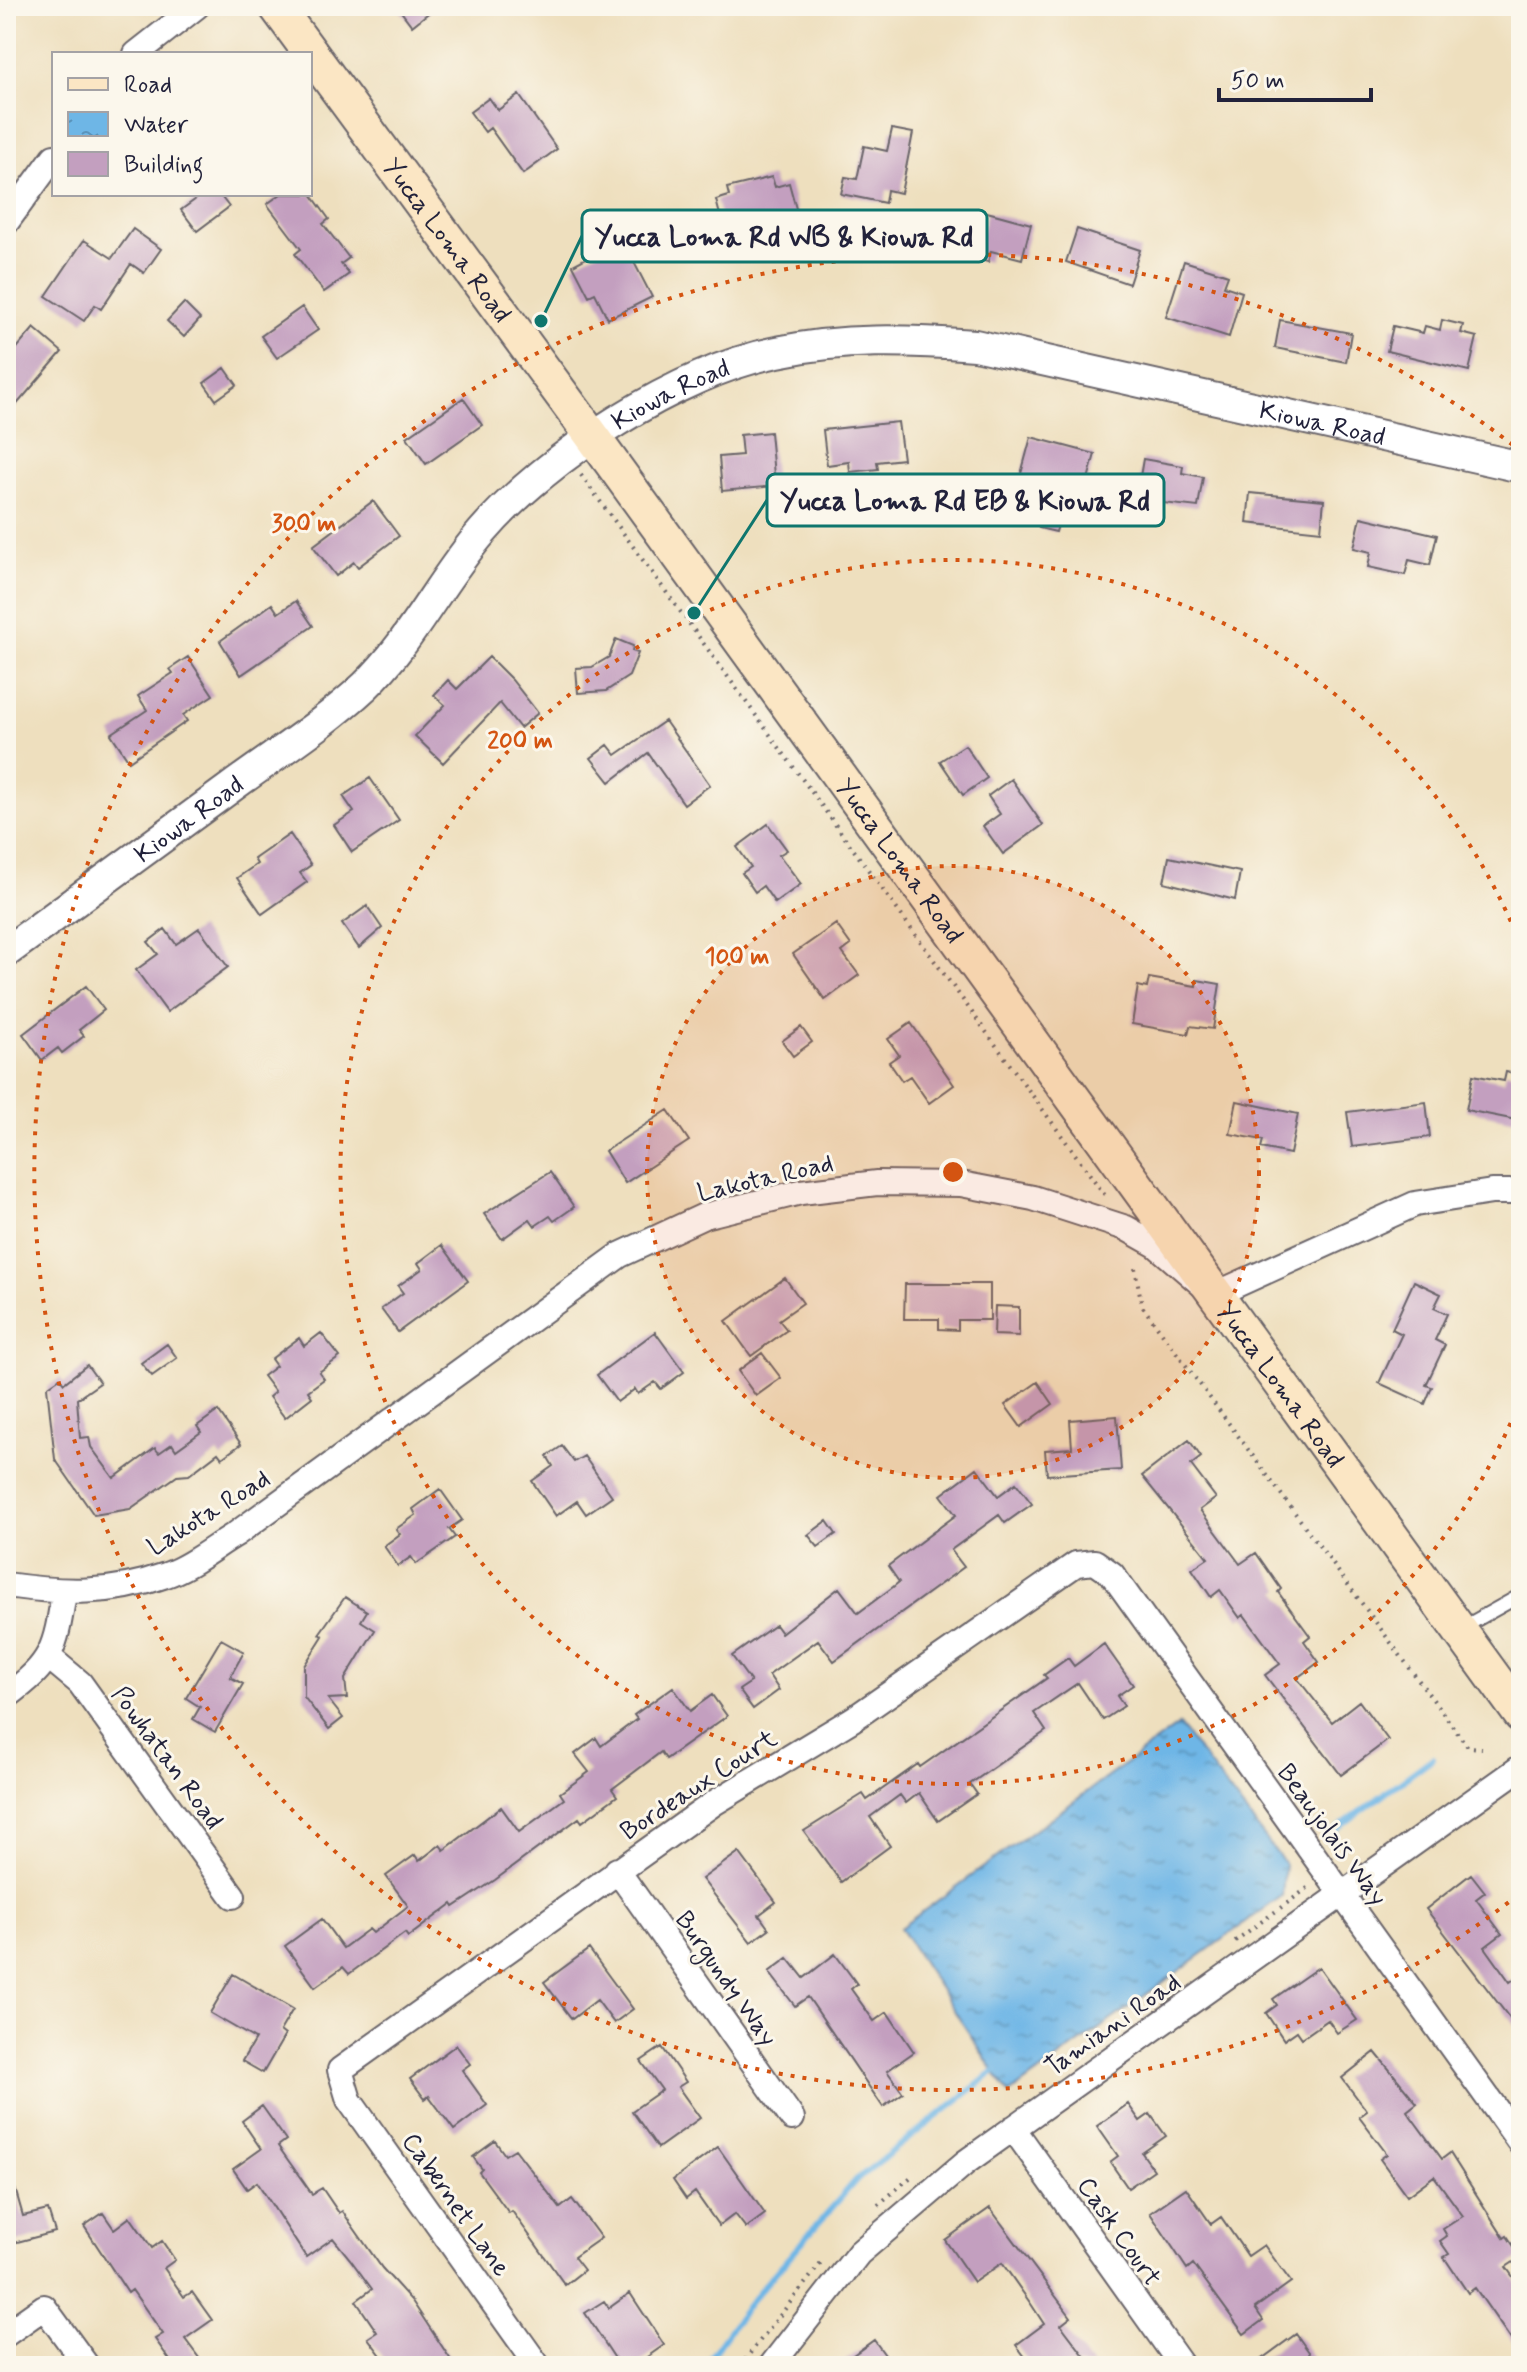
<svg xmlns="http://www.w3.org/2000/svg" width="1527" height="2372" font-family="Mynerve,sans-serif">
	<defs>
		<pattern id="water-ripples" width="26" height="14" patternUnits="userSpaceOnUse" patternTransform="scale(2)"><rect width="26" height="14" fill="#6eb6e6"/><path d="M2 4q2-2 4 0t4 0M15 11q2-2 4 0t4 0" fill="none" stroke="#5a94bc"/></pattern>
	</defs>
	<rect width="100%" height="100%" fill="#fbf7ec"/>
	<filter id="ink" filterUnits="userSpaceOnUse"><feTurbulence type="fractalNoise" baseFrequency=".0125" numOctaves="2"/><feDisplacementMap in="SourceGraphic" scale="16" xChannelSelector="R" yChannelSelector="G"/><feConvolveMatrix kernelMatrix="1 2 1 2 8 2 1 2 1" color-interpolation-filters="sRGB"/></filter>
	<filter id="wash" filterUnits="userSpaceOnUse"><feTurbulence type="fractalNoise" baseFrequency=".006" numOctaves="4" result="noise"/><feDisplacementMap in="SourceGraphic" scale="32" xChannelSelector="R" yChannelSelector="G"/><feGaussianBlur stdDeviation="1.8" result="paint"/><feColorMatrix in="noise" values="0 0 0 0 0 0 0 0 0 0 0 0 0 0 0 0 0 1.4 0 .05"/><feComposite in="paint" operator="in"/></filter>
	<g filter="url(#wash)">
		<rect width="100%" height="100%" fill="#eedfbe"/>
		<!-- water -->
		<path fill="url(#water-ripples)" stroke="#486c90" stroke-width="2" d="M1179,1725L1285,1864L1282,1896L1009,2094L900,1928Z"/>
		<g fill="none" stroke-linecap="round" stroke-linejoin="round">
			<!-- stream -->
			<path stroke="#6eb6e6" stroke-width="6" d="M1331,1833L1433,1758
				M704,2366L749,2303L857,2179L1000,2067"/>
		</g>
		<g id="blocks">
			<!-- building -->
			<path fill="#c39fbf" d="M397,6H437L412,26Z
				M519,95L557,149L523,174L490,128L485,132L470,112L489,98L498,110Z
				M892,129L913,133L901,193L887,190L885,203L841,194L845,177L857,179L864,146L887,151Z
				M772,177L775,187L789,183L798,216L772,223L774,230L751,236L754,247L730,253L716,200L729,196L727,188Z
				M203,194H219L229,207L197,231L181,210Z
				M281,194H311L329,219L323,224L349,258L341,264L349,274L324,292L295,254L301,249L267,204Z
				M987,212L1031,224L1022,259L991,251L988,262L938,249L944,225L981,234Z
				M133,229L161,249L144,273L131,264L101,309L95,305L84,321L46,296L84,240L112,258Z
				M1077,229L1140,250L1129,284L1066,262Z
				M622,239L652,297L608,319L595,293L589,296L573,265Z
				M1184,261L1228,275L1224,286L1242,292L1229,337L1166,317Z
				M184,303L200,319L184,337L167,321Z
				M302,307L318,330L277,358L261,336Z
				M1280,320L1351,333L1346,362L1275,348Z
				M1442,320L1463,325L1461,333L1477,337L1469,371L1387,351L1393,326L1423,333L1425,326L1440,330Z
				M34,328L62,352L6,417V361Z
				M225,368L237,385L216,400L204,383Z
				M463,398L482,425L426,464L407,437Z
				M898,422L903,459L877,462L878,469L850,472L849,462L827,465L823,430Z
				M770,432L775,486L722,491L719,457L742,455L740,435Z
				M1031,437L1095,454L1082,501L1066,496L1056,532L1039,528L1048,493L1018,485Z
				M1143,459L1183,466L1182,473L1203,477L1198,507L1136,500Z
				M1250,493L1324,500L1321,531L1247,523Z
				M373,501L399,536L358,567L354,562L336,576L313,546Z
				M1361,517L1437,535L1430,565L1409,560L1405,575L1368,567L1371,552L1354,548Z
				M296,601L313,626L241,675L220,641L272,604L278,613Z
				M616,639L633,646L632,651L638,653L629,676L606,691L578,693L576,668L592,667L609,657Z
				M188,657L213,695L183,715L187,721L129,761L111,734L147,710L138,696L173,673L170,669Z
				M489,657L512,680L538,713L520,728L500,703L443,763L415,736L445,705L434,695L448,680L457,689Z
				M665,721L710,785L684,804L648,753L610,782L591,758L608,745L616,755Z
				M965,745L987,778L963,795L940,761Z
				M370,778L399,820L352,852L334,825L354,812L343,796Z
				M1011,779L1043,825L1003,854L983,826L1000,814L988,796Z
				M768,824L787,850L779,855L801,884L775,903L763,886L755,892L742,873L751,867L737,847Z
				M290,834L311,865L300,873L307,882L262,914L237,878L257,864L254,859Z
				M1169,857L1240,872L1235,900L1164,882Z
				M367,906L382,928L359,948L342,924Z
				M836,924L851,945L842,952L859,975L825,1000L793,954Z
				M199,928L228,967L167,1012L136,970L158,954L148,942L165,929L176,944Z
				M1149,978L1196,986L1197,980L1220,984L1213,1029L1190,1026L1188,1034L1132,1024L1138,986L1147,988Z
				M86,986L104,1010L79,1030L84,1036L62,1053L58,1048L42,1060L23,1034Z
				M911,1023L954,1085L929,1103L910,1076L902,1081L889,1062L899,1055L888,1039Z
				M801,1027L812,1042L793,1056L782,1041Z
				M1506,1072L1521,1075V1121L1466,1110L1473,1075L1504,1081Z
				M1237,1101L1298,1114L1290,1154L1261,1148L1263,1140L1230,1134Z
				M1426,1102L1430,1137L1352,1147L1347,1112Z
				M668,1110L689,1141L625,1183L605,1151Z
				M550,1172L574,1207L554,1221L550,1216L535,1226L530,1219L502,1239L484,1214Z
				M442,1245L468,1281L398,1332L381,1309L403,1293L398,1286L422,1269L418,1263Z
				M785,1278L803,1303L779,1320L787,1330L751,1356L726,1321Z
				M1414,1281L1441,1294L1434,1308L1447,1314L1435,1340L1445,1345L1426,1385L1432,1387L1425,1404L1379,1383L1402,1334L1392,1329Z
				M905,1284H990V1320H958V1330L939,1329V1319H904Z
				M995,1306L1019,1307V1336L994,1335Z
				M655,1332L684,1372L661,1389L655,1382L638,1394L635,1389L617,1402L597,1375Z
				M321,1333L340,1357L319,1372L324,1379L308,1391L312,1397L285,1418L269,1397L275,1392L263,1376L276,1366L271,1359L299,1338L304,1346Z
				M167,1344L177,1358L152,1376L141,1363Z
				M762,1353L781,1378L756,1396L738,1371Z
				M87,1365L100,1383L77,1399L80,1438L89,1437L91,1447L114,1478L155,1448L159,1453L172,1444L176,1450L201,1432L197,1426L218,1411L241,1444L222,1458L218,1453L189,1475L177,1476L130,1509L94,1515L55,1459L47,1387L60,1378L64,1383Z
				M1038,1382L1053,1404L1021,1427L1005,1405Z
				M1117,1416L1121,1470L1047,1475L1045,1450L1072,1448L1070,1420Z
				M1189,1440L1201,1457L1191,1465L1216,1498L1200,1510L1240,1564L1256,1553L1281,1589L1278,1592L1310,1636L1304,1641L1319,1662L1297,1678L1332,1722L1359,1701L1388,1740L1341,1775L1265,1675L1280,1664L1244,1615L1240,1618L1220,1590L1211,1597L1192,1569L1208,1558L1142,1476Z
				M562,1446L574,1462L584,1456L612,1496L586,1514L577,1501L556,1516L532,1481L553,1466L547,1456Z
				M977,1468L998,1496L1016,1483L1032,1504L1005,1523L999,1515L951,1550L964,1567L834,1661L818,1640L769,1675L779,1690L753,1709L739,1690L751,1682L732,1656L775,1625L781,1633L839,1588L858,1613L893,1587L899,1582L888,1566L956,1515L941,1495Z
				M440,1489L462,1520L449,1529L455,1537L416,1564L411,1557L398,1566L384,1546L400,1534L396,1529L416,1515L413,1509Z
				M827,1521L836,1534L818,1547L808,1535Z
				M345,1597L367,1611L361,1621L375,1630L345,1679L347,1698L328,1699L343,1718L329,1729L304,1697V1666L323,1636L319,1634Z
				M221,1639L244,1652L230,1677L243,1684L215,1732L193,1719L200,1707L186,1698Z
				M1104,1644L1133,1685L1117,1696L1124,1706L1103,1720L1078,1683L1034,1713L1046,1731L970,1784L977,1794L938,1821L919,1793L906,1803L900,1795L870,1817L890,1846L841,1882L804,1831L863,1794L867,1800L918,1764L920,1767L1047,1678L1044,1675L1068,1658L1074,1666Z
				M673,1687L690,1711L712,1695L727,1716L666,1759L661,1752L612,1789L617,1796L582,1822L579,1818L495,1880L454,1907L452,1904L408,1937L405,1933L349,1974L343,1967L315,1987L285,1946L322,1919L343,1948L369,1929L373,1933L408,1906L386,1876L415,1855L419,1861L440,1845L444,1850L501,1807L519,1832L564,1799L560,1793L589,1772L575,1754L596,1738L601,1746L637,1719L634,1715Z
				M739,1852L776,1902L759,1915L769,1929L751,1942L702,1879Z
				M1471,1874L1485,1892L1476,1899L1502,1934L1485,1947L1510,1982L1521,1974V2033L1426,1909Z
				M589,1949L633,2009L614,2023L597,2000L572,2019L544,1982Z
				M835,1954L857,1984L851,1989L874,2021L887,2012L914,2052L887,2071L903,2093L883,2107L808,1997L795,2006L769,1972L788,1958L804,1978Z
				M1319,1967L1357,2020L1337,2033L1328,2020L1302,2038L1297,2031L1284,2040L1266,2013L1277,2005L1273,1999Z
				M233,1974L293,2009L280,2031L285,2035L263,2073L242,2061L255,2039L210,2013Z
				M456,2045L470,2064L462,2070L487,2105L454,2130L429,2096L425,2099L410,2079Z
				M662,2047L686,2082L678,2087L700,2118L658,2148L632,2111L662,2090L641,2061Z
				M1375,2052L1417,2103L1407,2111L1442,2159L1450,2153L1504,2238L1507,2236L1521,2257L1506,2267L1521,2288V2354L1475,2288L1468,2293L1444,2257L1449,2254L1440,2241L1447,2236L1443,2229L1463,2216L1434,2176L1407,2196L1380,2159L1387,2154L1359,2117L1367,2111L1342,2078Z
				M1128,2104L1140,2121L1150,2114L1166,2136L1142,2153L1154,2170L1128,2188L1110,2162L1118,2156L1097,2126Z
				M262,2106L286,2140L278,2146L312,2194L322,2188L339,2213L342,2211L382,2268L412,2301L455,2366H389L368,2338L377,2332L356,2301L372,2289L350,2259L333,2238L306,2257L257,2182L247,2189L233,2169L261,2149L242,2121Z
				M495,2141L505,2155L515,2149L560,2208L572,2199L601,2238L574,2257L584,2270L565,2285L512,2211L509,2213L479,2172L482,2169L473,2157Z
				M718,2147L765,2214L746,2228L735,2214L719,2226L695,2192L686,2199L673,2180Z
				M11,2174L23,2216L48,2210L55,2232L6,2245V2175Z
				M1186,2188L1211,2224L1221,2217L1248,2256L1264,2245L1291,2282L1255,2308L1263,2320L1244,2334L1193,2264L1187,2269L1150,2213Z
				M990,2208L1071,2317L1061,2325L1092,2366H1032L1016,2345L1044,2324L1031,2304L1002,2263L974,2282L945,2240Z
				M103,2213L114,2229L130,2217L152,2248L162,2241L175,2260L164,2268L184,2297L192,2292L212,2320L185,2339L205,2366H174L155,2339L163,2334L132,2290L128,2293L84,2226Z
				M630,2293L664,2345L634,2366H620L585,2313L604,2301L609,2308Z
				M1296,2334L1319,2366H1252Z
				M874,2340L893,2366H838Z"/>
		</g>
	</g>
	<g filter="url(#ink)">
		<use href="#blocks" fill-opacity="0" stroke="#696469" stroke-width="2"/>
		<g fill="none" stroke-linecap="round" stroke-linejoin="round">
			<defs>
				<path id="service" d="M1462,1628L1521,1595"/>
				<path id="minor" d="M136,54L197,6
					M6,223L54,157
					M6,1585C62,1593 112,1595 166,1575C190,1567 214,1547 236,1534L620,1255L704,1216L801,1192L877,1183L961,1184L1033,1198L1126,1228L1156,1245L1214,1295L1415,1204L1492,1192H1521
					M50,1658L80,1683L233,1896
					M6,1697C53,1662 55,1650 64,1593
					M617,1870L792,2118
					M1013,2128L1182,2366
					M6,2334L44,2307L87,2366
					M538,2366L349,2100L340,2070L714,1803L853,1719L1076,1564L1095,1562L1112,1574L1521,2144
					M771,2366L859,2253L966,2162L1521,1767"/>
				<g id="tertiary">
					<path id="s1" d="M6,952C81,897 156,843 230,788C275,755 324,724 365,686C412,641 440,580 482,532C547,456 678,372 777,352C842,338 908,340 975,345L1521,467"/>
				</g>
				<g id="secondary">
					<path id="s2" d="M276,6L593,437L1521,1715"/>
				</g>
			</defs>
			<!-- service casing -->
			<use href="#service" stroke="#696469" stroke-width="16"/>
			<!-- minor casing -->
			<use href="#minor" stroke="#696469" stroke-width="28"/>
			<!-- tertiary casing -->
			<use href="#tertiary" stroke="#696469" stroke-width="34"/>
			<!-- secondary casing -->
			<use href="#secondary" stroke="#696469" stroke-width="38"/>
			<!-- path -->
			<path stroke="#696469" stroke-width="4" stroke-dasharray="2 6" stroke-linecap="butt" d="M581,475L1107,1198
				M1135,1268L1142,1306L1468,1747L1482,1748
				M1235,1941L1309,1887
				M878,2205L911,2177
				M740,2366L822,2262"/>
			<!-- service -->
			<use href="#service" stroke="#fff" stroke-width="12"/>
			<!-- minor -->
			<use href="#minor" stroke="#fff" stroke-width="24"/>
			<!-- tertiary -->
			<use href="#tertiary" stroke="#fff" stroke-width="30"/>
			<!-- secondary -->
			<use href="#secondary" stroke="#fbe6c4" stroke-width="34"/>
		</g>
	</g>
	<!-- distance rings -->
	<circle cx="953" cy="1172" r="306" fill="#d45411" fill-opacity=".12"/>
	<g fill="none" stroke="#d45411" stroke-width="4" stroke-dasharray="4 8">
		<circle cx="953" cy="1172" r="306"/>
		<path d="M1520 1401A612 612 0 1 1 1520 943"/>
		<path d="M1518 1895A918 918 0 1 1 1518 449"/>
	</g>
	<g text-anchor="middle" stroke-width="6" stroke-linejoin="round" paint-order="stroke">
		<!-- street labels -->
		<g font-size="26" fill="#22223b" stroke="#fbf7ec">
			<text dy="9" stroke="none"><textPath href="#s2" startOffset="290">Yucca Loma Road</textPath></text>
			<text dy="9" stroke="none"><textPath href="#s1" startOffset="876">Kiowa Road</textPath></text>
			<text dy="9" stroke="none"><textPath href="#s1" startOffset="1546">Kiowa Road</textPath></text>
			<text dy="9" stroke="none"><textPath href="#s1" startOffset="226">Kiowa Road</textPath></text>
			<text dy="9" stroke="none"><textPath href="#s2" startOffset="1058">Yucca Loma Road</textPath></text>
			<text transform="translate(765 1177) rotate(-13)" y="9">Lakota Road</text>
			<text dy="9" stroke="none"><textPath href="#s2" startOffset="1706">Yucca Loma Road</textPath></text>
			<text transform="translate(208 1512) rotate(-32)" y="9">Lakota Road</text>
			<text transform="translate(168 1757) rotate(54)" y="9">Powhatan Road</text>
			<text transform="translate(698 1784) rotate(-33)" y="9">Bordeaux Court</text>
			<text transform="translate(1333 1834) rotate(54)" y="9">Beaujolais Way</text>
			<text transform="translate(727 1978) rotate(55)" y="9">Burgundy Way</text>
			<text transform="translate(1112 2024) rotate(-35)" y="9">Tamiani Road</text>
			<text transform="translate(457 2204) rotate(55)" y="9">Cabernet Lane</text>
			<text transform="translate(1120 2231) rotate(55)" y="9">Cask Court</text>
		</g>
	</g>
	<circle cx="953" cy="1172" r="12" fill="#d45411" stroke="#fbf7ec" stroke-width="4"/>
	<g font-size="24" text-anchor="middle" font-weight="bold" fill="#d45411" stroke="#fbf7ec" stroke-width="6" stroke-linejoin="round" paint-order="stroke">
		<text x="304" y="531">300 m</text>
		<text x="520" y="748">200 m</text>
		<text x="737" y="964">100 m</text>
	</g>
	<!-- callouts -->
	<path fill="none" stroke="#0f766e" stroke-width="3" d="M541 321L582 236M694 613L767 500"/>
	<g fill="#0f766e" stroke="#fbf7ec" stroke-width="3">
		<circle cx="541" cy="321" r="8"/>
		<circle cx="694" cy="613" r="8"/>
	</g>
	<g fill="#fbf7ec" stroke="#0f766e" stroke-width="3">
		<rect x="582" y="210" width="405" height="52" rx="8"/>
		<rect x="767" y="474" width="397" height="52" rx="8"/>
	</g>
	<g font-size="28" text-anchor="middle" font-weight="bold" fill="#22223b">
		<text x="784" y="246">Yucca Loma Rd WB &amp; Kiowa Rd</text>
		<text x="965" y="510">Yucca Loma Rd EB &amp; Kiowa Rd</text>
	</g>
	<!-- margin -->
	<rect width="1527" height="2372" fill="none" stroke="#fbf7ec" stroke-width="32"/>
	<!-- legend -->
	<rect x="52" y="52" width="260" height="144" fill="#fbf7ec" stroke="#a4a2a5" stroke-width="2"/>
	<rect x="68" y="78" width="40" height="12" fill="#fbe6c4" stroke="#a4a2a5" stroke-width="2"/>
	<text x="124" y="92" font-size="24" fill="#22223b">Road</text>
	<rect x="68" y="112" width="40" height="24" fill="url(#water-ripples)" stroke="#a4a2a5" stroke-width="2"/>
	<text x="124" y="132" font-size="24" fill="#22223b">Water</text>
	<rect x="68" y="152" width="40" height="24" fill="#c39fbf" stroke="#a4a2a5" stroke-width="2"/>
	<text x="124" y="172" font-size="24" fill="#22223b">Building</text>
	<!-- scale -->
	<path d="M1219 88v12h152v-12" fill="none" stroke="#22223b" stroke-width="4"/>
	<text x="1231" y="88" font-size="24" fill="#22223b" stroke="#fbf7ec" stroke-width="6" paint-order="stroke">50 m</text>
</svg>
